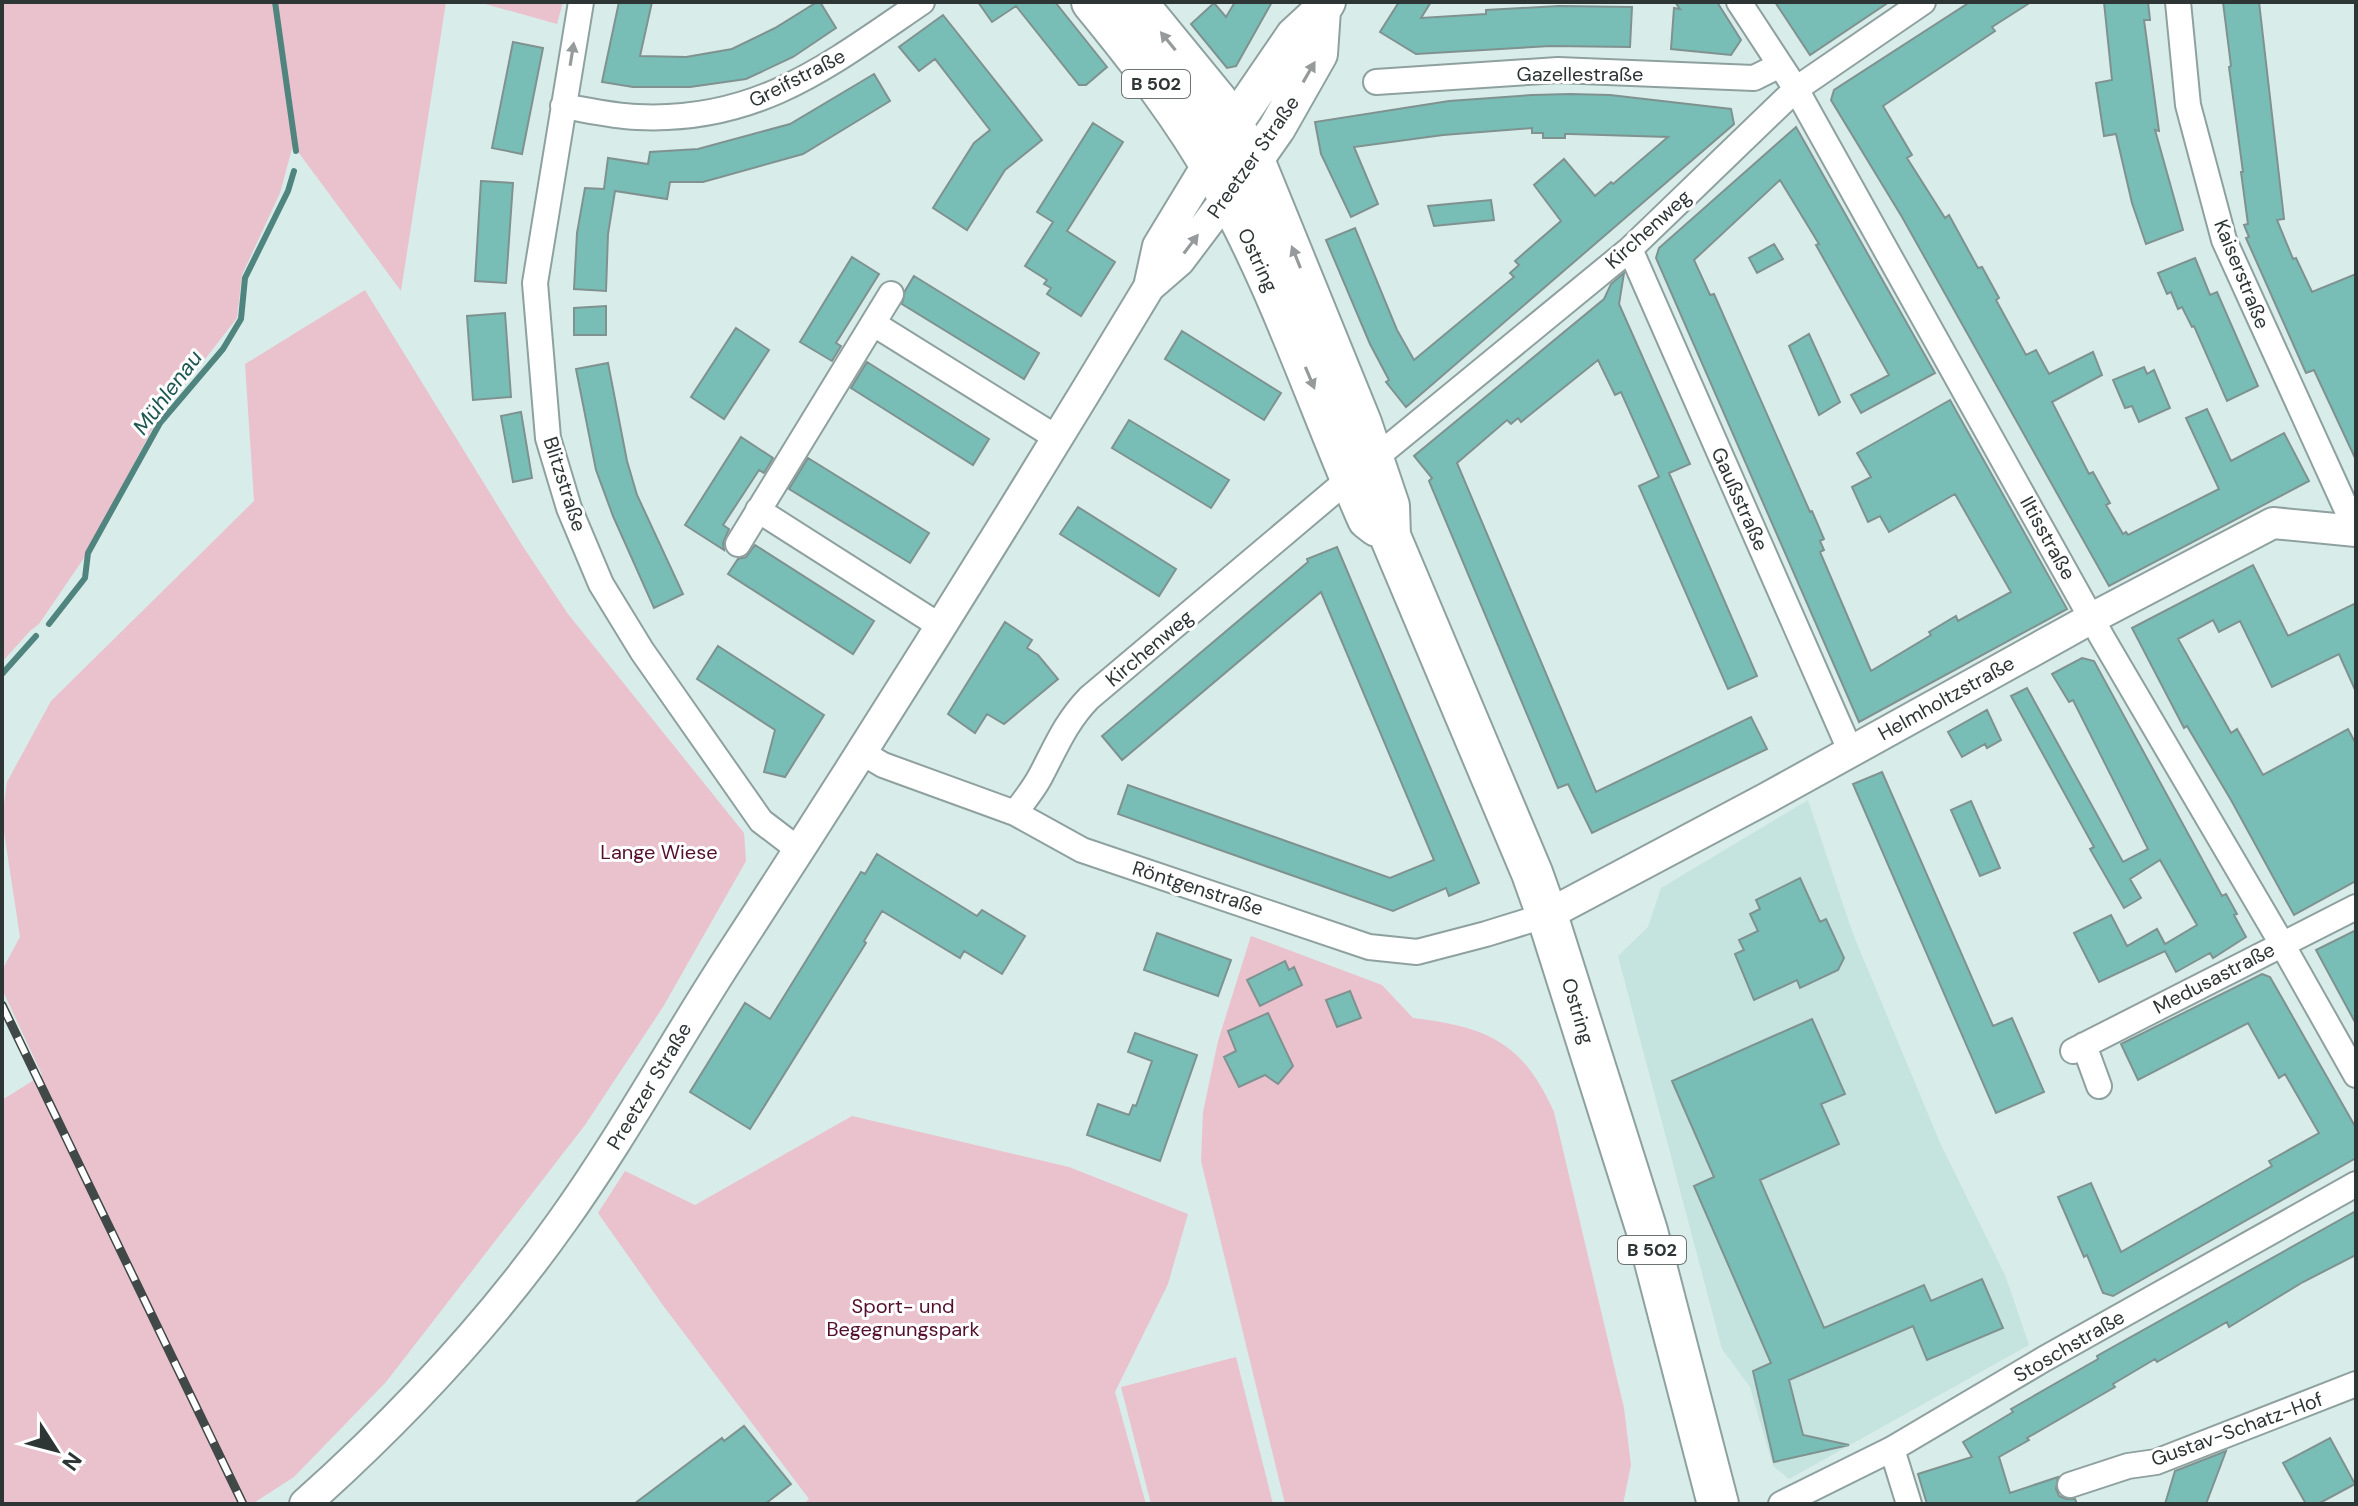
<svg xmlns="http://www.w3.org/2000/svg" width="2358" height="1506" font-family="'DM Sans',sans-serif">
	<rect width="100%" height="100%" fill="#d8ece9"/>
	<!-- built -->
	<path fill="#c5e3df" d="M1808,800L1853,934L1941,1145L2005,1275L2029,1345L1789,1479L1773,1466L1750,1387L1722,1349L1618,956L1648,927L1661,888Z"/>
	<!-- green -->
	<path fill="#eac2cd" d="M2,2H446L401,291L293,145L280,193L242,275L237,318L156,422L84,558L39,624L30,631L2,662Z
		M478,2H563L557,24Z
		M365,290L522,545L568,614L744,833L746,861L663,1007L585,1125L386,1382L294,1477L252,1504H2V1100L42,1075L2,989V970L20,937L2,819L7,782L51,701L254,501L245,364Z
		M1251,936L1382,985L1413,1018C1487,1027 1523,1042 1554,1112L1624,1408L1631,1465L1623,1504H1285L1201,1161L1203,1112L1218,1041Z
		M852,1116L1069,1167L1188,1214L1168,1284L1115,1392L1146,1504H803L809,1499L662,1304L598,1213L625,1171L695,1205Z
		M1236,1357L1273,1504H1151L1121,1387Z"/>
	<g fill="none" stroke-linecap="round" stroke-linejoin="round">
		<!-- stream -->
		<path stroke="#50847e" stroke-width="6" d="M275,2L296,151
			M49,624L85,578L88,553L160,423L223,349L241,319L245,278L288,191L294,171
			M2,674L36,636"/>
	</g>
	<!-- building -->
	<path fill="#78beb7" stroke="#7f9290" stroke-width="2" d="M619,2H652L640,56L686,57L732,49L775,28L817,2H820L836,28L793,57L746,79L690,87H633L602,82Z
		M978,2H1055L1107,67L1086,85H1079L1016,6L992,22Z
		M1235,2H1272L1236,66L1227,68L1191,24L1214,3L1226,17Z
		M1399,2H1431L1421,18L1486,14V10L1559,6L1632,7L1630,47L1551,46L1416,54L1380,32Z
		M1675,2H1717L1741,40L1731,55L1671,49L1674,8L1680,9Z
		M1775,2H1889L1810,55Z
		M1970,2H2031L1992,27L1995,31L1883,106L1912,155L1907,158L1945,218L1949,215L1978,268L1982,267L1999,298L1996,300L2026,355L2036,350L2049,374L2093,352L2102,375L2052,402L2089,474L2093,472L2110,503L2106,505L2123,534L2126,532L2128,535L2219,489L2186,418L2207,409L2231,461L2284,433L2309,481L2109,586L1902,217L1831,100L1834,90Z
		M2104,2H2148L2150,20H2144L2159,131L2155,130L2183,230L2146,244L2132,203L2116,134L2104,136L2096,83L2112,80Z
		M2223,2H2259L2284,219L2277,220L2293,259L2296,258L2312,292L2356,274V460L2314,370L2306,373L2246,238L2249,237L2244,225L2248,224L2241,172H2243L2229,67L2231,66Z
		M943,15L1042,140L1005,170L967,230L933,208L974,143L990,130L935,59L919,71L899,47Z
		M513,42L543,48L522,154L492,148Z
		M874,74L890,101L803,154L703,182H670L667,199L615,191L608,234L606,291L574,289L577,233L585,188L604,189L608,158L648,164L650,152L698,149L790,124Z
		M1570,94L1610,95L1731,109L1734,124L1406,407L1386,382L1389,380L1370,344L1326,240L1355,228L1397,330L1414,360L1514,277L1510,273L1519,265L1515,261L1561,221L1534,185L1564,159L1595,196L1611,182L1613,184L1668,137L1570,134H1565V138H1543V133H1532V128L1443,135L1354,147L1378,204L1351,217L1321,154L1315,122L1449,101L1532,95Z
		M1093,123L1123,142L1067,231L1115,262L1081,316L1047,294L1051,288L1044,284L1047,280L1025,266L1053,222L1037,212Z
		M1796,127L1935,373L1861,413L1851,395L1889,375L1816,245L1819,244L1780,180L1694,260L1710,295L1714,294L1810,512L1812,511L1824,539L1820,541L1824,550L1820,552L1871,671L1931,635L1929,632L1956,616L1958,621L2011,592L1955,494L1889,532L1880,516L1868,522L1852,487L1871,477L1857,453L1950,400L2067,609L1859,722L1656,258L1659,248Z
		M481,181L513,183L506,283L475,281Z
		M1491,200L1494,220L1434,226L1428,206Z
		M1774,244L1783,259L1757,273L1749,258Z
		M852,257L879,274L836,343L841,346L832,361L800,342Z
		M2195,258L2210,295L2217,292L2258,386L2227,401L2194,326L2192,327L2182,307L2178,309L2171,292L2167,294L2158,273Z
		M1624,273L1619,304L1690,464L1669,473L1757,676L1728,689L1639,486L1659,477L1621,392L1615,395L1598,360L1521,422L1518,418L1511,424L1507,420L1457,463L1596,792L1751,717L1767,749L1592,833L1568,784L1558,788L1429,481L1432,478L1414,456L1604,299L1611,284Z
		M914,276L1039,353L1024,379L902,304L905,291Z
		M606,306V335H574V308Z
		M505,313L511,397L473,400L467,316Z
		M736,328L769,350L724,419L691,397Z
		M1182,331L1281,393L1264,420L1165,359Z
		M1809,334L1840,402L1819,415L1789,346Z
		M867,362L989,439L973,465L851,388Z
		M608,363L627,461L637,495L683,594L654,608L613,516L596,470L576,369Z
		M2144,367L2147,374L2154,370L2170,408L2139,422L2132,406L2125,408L2113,380Z
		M521,412L532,478L513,482L501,416Z
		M1129,420L1229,480L1211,508L1112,448Z
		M741,437L773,458L764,473L759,470L723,525L729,529L723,543L724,550L685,525Z
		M808,458L929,533L910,563L789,489Z
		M1078,507L1176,569L1159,596L1060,534Z
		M755,545L874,621L853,654L728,574L738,559L746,557Z
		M1337,547L1479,883L1449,896L1446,888L1393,911L1118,814L1128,785L1390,878L1434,860L1321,592L1122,760L1102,736L1308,562L1307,559Z
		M2253,565L2288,636L2356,603V692L2339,654L2272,687L2240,621L2219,632L2213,620L2178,639L2231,733L2237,729L2263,775L2348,729L2356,744V881L2294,915L2231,800L2187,726L2184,728L2132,628Z
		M1005,622L1032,640L1027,648L1038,655L1058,679L1004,724L987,714L975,733L948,714Z
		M718,646L824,715L785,777L764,772L775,730L697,679Z
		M2082,658L2094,661L2222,896L2226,894L2237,914L2234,915L2246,937L2213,958L2210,953L2176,972L2165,951L2099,982L2074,933L2111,915L2127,946L2157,929L2165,944L2197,925L2160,860L2130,879L2141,898L2124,908L2090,849L2094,847L2011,696L2027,688L2123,862L2148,849L2073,700L2069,702L2052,674Z
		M1987,710L2001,740L1987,748L1985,744L1962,757L1948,732Z
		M1882,772L1993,1026L2012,1018L2044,1092L1996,1113L1853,784Z
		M1971,801L2000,868L1980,876L1951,810Z
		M877,854L977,916L982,910L1025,936L1002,974L964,951L960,958L882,911L864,941L866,943L750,1129L690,1092L745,1003L770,1019L861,872L865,874Z
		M1800,878L1820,922L1826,919L1844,958L1838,970L1800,988L1797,980L1754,1000L1735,954L1744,950L1739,940L1758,931L1750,914L1760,909L1756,900Z
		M2356,930V1024L2316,950Z
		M1157,933L1231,960L1218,996L1144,970Z
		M1285,961L1289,970L1294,967L1302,985L1260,1006L1247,980Z
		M2262,974L2270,977L2356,1128V1158L2113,1296L2103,1293L2087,1255L2084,1257L2058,1197L2091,1183L2121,1252L2272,1166L2269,1161L2319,1133L2285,1074L2279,1078L2248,1023L2138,1080L2121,1044Z
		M1350,991L1361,1018L1337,1027L1326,1000Z
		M1268,1013L1293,1066L1278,1084L1265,1075L1239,1087L1224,1057L1236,1051L1228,1031Z
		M1812,1019L1845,1094L1821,1104L1839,1144L1760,1180L1824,1328L1924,1285L1931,1301L1982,1279L2003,1328L1927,1360L1913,1326L1789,1380L1803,1435L1849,1445L1774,1462L1753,1371L1771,1363L1694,1186L1714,1177L1672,1081Z
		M1135,1033L1197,1055L1160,1161L1087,1135L1098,1104L1129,1115L1133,1105L1136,1106L1152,1061L1128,1052Z
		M2356,1211V1255L2303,1282L2229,1327L2227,1322L2157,1362L2155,1359L2113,1384L2115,1387L2027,1438L2029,1440L1999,1457L2010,1493L2058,1477L2056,1489L2059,1496L2066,1499H2075L2077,1504H1927L1918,1474L1972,1457L1963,1442L2013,1412L2011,1409L2098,1359L2097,1356Z
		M744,1426L791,1484L765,1504H634L722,1438L724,1441Z
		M2330,1438L2355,1484L2318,1504H2306L2283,1463Z
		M2226,1451L2206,1504H2165L2175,1471Z"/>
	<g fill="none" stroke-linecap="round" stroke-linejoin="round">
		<defs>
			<path id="minor" d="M581,2L535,283L548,438L569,508L601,584L642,651L761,821L799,850
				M1739,2L1796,89L2103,639L2282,944L2356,1075
				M2178,2L2188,105L2224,240L2356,530
				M1376,82L1558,70L1754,78L1780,65
				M563,106C587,110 612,116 637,117C757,123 828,66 922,2
				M1630,249L1850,750
				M874,324L1057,438
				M1374,459L1630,249L1796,89L1923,2
				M758,510L940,626
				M738,544L891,294
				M861,752L883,765L1015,813L1082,850L1369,947L1417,952L1486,934L1547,915
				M1015,813C1023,802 1033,790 1040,777C1056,747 1065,723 1089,698L1350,478
				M2084,1045L2099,1086
				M2073,1051L2356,907
				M1892,1449L1909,1504
				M2070,1485L2128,1466L2156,1462L2356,1384
				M1781,1504L1892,1449L2044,1359L2356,1184"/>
			<path id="tertiary" d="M1149,287L1158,246L1209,162
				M1547,915L1767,798L2092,618L2273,523L2356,531
				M305,1504C400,1419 488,1326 561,1223C622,1138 672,1046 729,958C873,737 1013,513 1149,287L1179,261L1228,196"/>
			<path id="secondary" d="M1218,147L1294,36L1322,10L1327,2
				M1239,182L1277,128L1319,54L1322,10"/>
			<path id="primary" d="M1092,2C1138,58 1184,117 1219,180C1280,287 1318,406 1368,519L1377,526
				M1136,2L1217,101L1254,160L1361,423L1389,506L1390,536L1532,873L1547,915L1647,1231L1718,1504"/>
		</defs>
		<!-- minor casing -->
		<use href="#minor" stroke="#8ea19f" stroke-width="28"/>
		<!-- tertiary casing -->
		<use href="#tertiary" stroke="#8ea19f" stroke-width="34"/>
		<!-- secondary casing -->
		<use href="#secondary" stroke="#8ea19f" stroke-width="40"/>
		<!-- primary casing -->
		<use href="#primary" stroke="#8ea19f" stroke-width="44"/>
		<!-- minor -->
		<use href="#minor" stroke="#fff" stroke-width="24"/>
		<!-- tertiary -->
		<use href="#tertiary" stroke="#fff" stroke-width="30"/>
		<!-- secondary -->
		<use href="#secondary" stroke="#fff" stroke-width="36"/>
		<!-- primary -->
		<use href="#primary" stroke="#fff" stroke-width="40"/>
		<defs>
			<path id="rail" d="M2,1005L243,1504"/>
		</defs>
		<!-- rail casing -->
		<use href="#rail" stroke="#404948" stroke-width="9"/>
		<!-- rail -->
		<use href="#rail" stroke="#fff" stroke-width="6" stroke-dasharray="18" stroke-linecap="butt"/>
	</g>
	<!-- one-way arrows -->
	<defs><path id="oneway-solid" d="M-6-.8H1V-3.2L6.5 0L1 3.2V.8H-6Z" transform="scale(2)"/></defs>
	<g fill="#969a9a">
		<use href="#oneway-solid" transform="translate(1168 41) rotate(-129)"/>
		<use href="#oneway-solid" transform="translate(572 54) rotate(-81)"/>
		<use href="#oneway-solid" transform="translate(1309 72) rotate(-60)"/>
		<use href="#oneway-solid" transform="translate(1191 244) rotate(-53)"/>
		<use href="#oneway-solid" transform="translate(1296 257) rotate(-112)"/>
		<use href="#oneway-solid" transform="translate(1310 378) rotate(67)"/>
	</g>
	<g text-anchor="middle" stroke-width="6" stroke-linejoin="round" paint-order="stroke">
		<!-- shield labels -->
		<g fill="#fff" stroke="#6d7272" stroke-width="2">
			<rect x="1122" y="70" width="68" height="28" rx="6"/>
			<rect x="1618" y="1236" width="68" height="28" rx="6"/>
		</g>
		<g font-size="18" font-weight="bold" fill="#2e3635">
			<text x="1156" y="90">B 502</text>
			<text x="1652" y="1256">B 502</text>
		</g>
		<!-- street labels -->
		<g font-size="20" fill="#2e3635" stroke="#fff">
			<text x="1580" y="81">Gazellestraße</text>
			<text transform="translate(797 78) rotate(-27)" y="7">Greifstraße</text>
			<text transform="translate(1253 157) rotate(-55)" y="7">Preetzer Straße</text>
			<text transform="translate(1648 229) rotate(-42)" y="7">Kirchenweg</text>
			<text transform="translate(1258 260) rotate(65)" y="7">Ostring</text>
			<text transform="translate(2242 274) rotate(68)" y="7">Kaiserstraße</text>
			<text transform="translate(565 484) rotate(72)" y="7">Blitzstraße</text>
			<text transform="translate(1740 499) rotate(66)" y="7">Gaußstraße</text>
			<text transform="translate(2048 538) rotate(61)" y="7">Iltisstraße</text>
			<text transform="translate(1149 648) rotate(-40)" y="7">Kirchenweg</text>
			<text transform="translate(1946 698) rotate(-29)" y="7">Helmholtzstraße</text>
			<text transform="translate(1198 888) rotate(18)" y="7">Röntgenstraße</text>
			<text transform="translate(2214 978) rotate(-27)" y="7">Medusastraße</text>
			<text transform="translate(1578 1011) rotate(73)" y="7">Ostring</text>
			<text transform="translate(649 1086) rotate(-59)" y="7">Preetzer Straße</text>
			<text transform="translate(2069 1346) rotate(-30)" y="7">Stoschstraße</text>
			<text transform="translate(2237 1429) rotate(-20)" y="7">Gustav-Schatz-Hof</text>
		</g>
		<!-- park labels -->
		<g font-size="20" fill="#530f2c" stroke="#fff">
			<text x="659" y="859">Lange Wiese</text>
			<text x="903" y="1313">Sport- und<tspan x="903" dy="23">Begegnungspark</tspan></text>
		</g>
		<!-- water labels -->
		<g font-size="22" font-style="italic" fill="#1c5752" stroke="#fff">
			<text transform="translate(167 392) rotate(-53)" y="8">Mühlenau</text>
		</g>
	</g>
	<!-- border -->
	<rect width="2358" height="1506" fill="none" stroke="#2e3635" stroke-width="8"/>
	<!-- north arrow -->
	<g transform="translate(56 1450) rotate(126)" stroke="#ffffff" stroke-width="6" paint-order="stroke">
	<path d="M0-6L14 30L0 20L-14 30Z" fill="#2e3635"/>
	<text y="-12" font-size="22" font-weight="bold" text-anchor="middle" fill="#2e3635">N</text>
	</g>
</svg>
